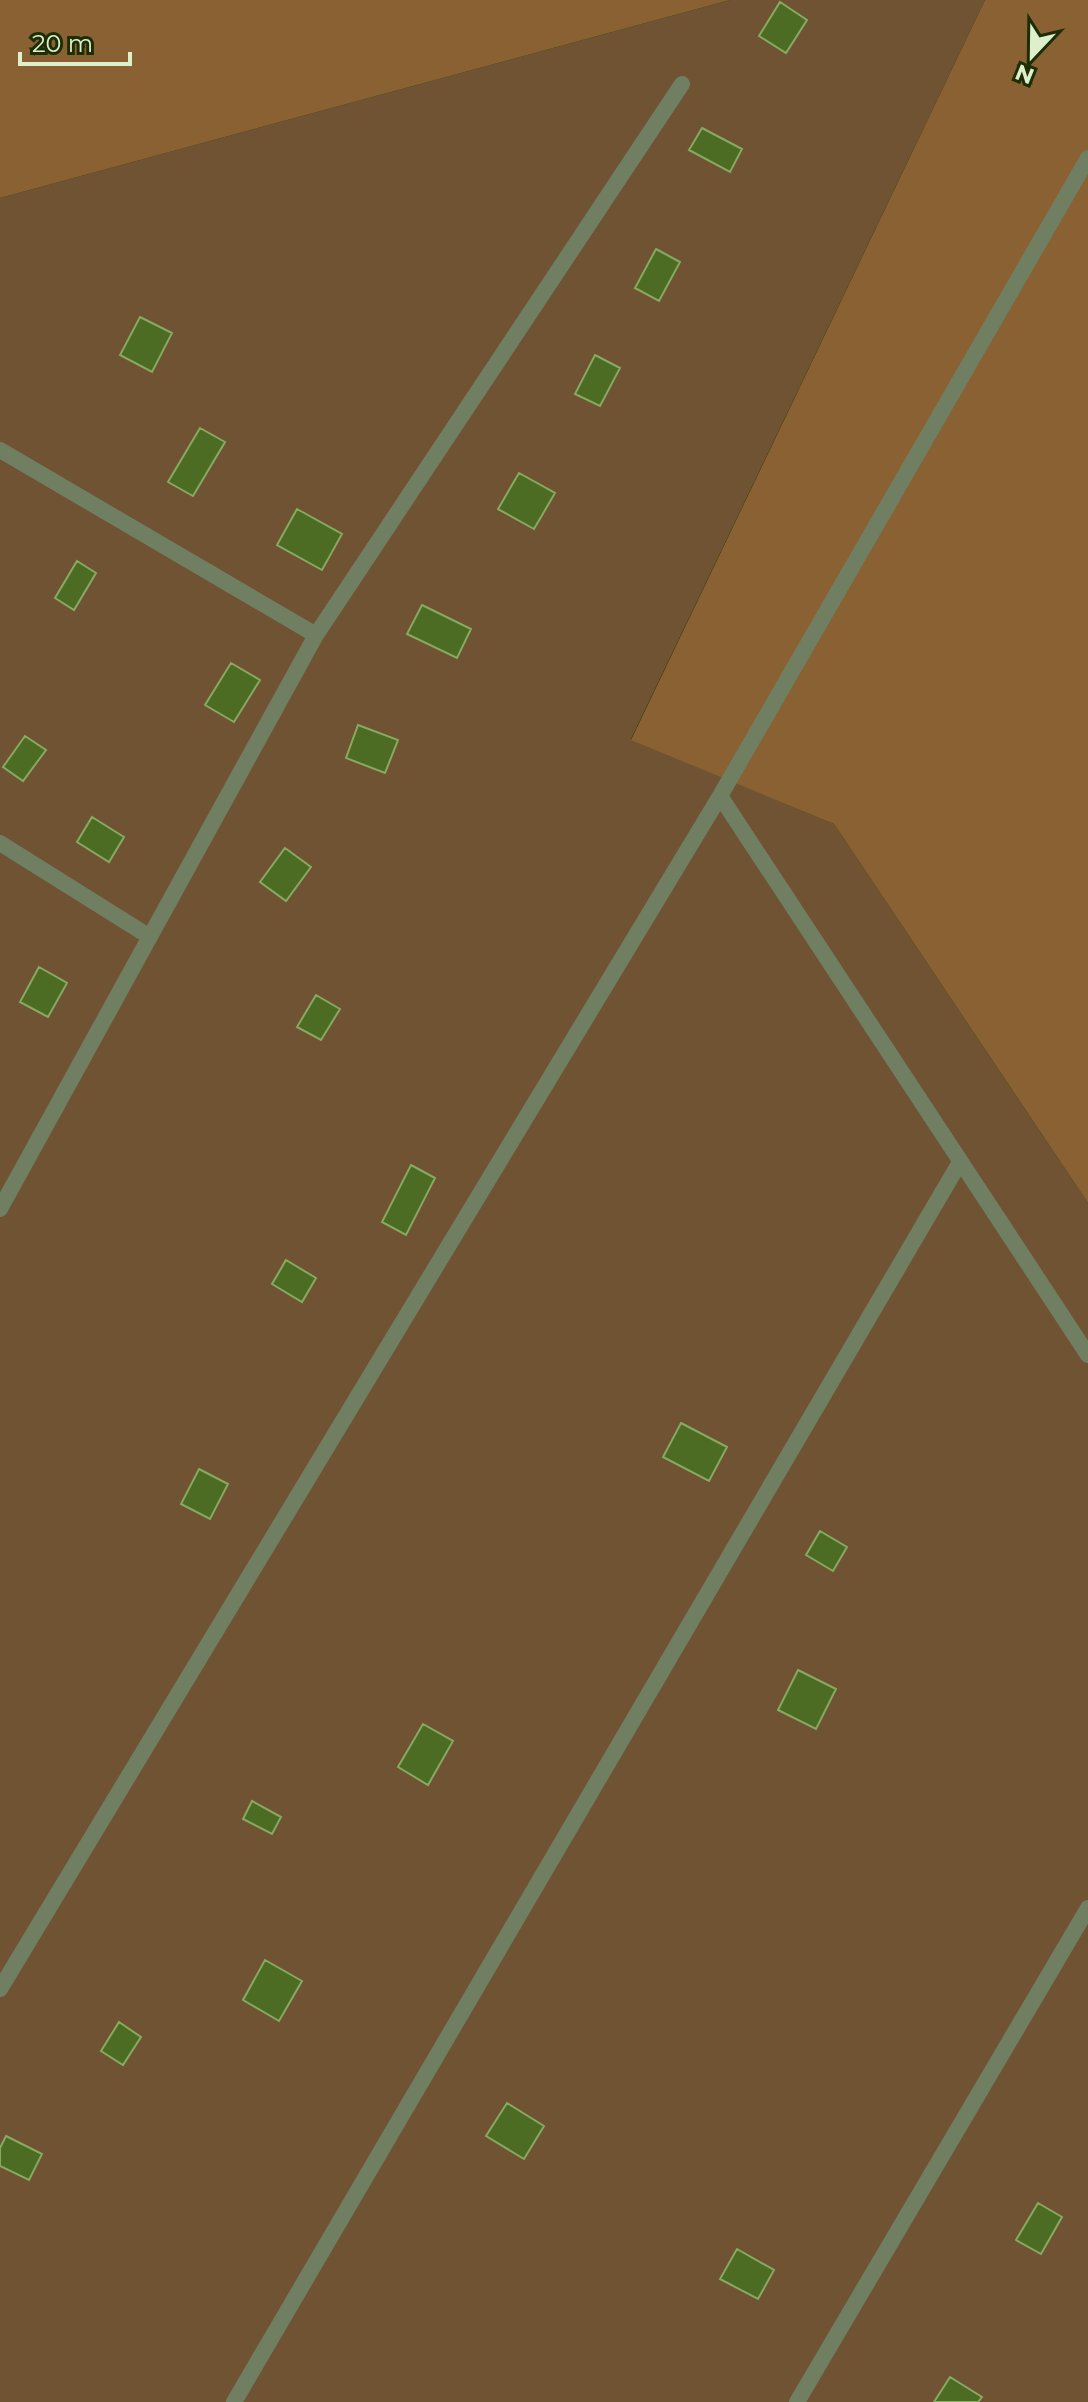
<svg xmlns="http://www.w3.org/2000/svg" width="1088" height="2402" font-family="Montserrat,sans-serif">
	<rect width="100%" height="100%" fill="#233900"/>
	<!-- green -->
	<path fill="#6f5332" d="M730,0H985L631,739L834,824L1088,1203V2402H0V198Z"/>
	<!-- forest -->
	<path fill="#896132" d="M0,0H730L0,198Z
		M985,0H1088V1203L834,824L631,740Z"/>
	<!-- building -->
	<path fill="#4d6c23" stroke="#87a960" stroke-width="2" d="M780,2L807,20L786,53L759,36Z
		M702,128L742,149L730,172L689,150Z
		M656,249L680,262L659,301L635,288Z
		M140,317L172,333L152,372L120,355Z
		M595,355L620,368L600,406L575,394Z
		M200,428L225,442L193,496L168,482Z
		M519,473L555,493L534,529L498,509Z
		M297,509L342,534L322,570L277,545Z
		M77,561L96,573L74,610L55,598Z
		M422,605L471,629L457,658L407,634Z
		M231,663L260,680L234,722L205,705Z
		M358,725L398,740L385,773L346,758Z
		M25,736L46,750L23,781L3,767Z
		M92,817L124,837L109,862L77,842Z
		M285,848L311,867L286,901L260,882Z
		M39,967L67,983L48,1017L20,1002Z
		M316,995L340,1009L321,1040L297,1027Z
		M411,1165L435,1178L406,1235L382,1222Z
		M286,1260L316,1278L302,1302L272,1284Z
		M681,1423L727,1447L709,1481L663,1457Z
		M199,1469L228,1484L210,1519L181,1504Z
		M820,1531L847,1547L833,1571L806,1555Z
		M798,1670L836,1689L816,1729L778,1710Z
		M423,1724L453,1741L428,1785L398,1767Z
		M252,1801L281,1817L272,1834L243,1819Z
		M265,1960L302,1981L279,2021L243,2000Z
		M119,2022L141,2037L123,2065L101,2051Z
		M507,2103L544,2126L524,2159L486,2136Z
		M6,2136L42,2154L29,2180L0,2166V2148Z
		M1038,2203L1062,2217L1041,2254L1016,2240Z
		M737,2249L774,2270L758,2299L720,2279Z
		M950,2377L982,2397L978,2402H934Z"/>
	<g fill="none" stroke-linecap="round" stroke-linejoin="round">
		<!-- lane -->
		<path stroke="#707f61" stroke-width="16" d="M0,450L316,635L682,84
			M0,843L150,937
			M0,1209L316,635
			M234,2402L960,1162
			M797,2402L1088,1908"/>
		<!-- street -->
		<path stroke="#707f61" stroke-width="16" d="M720,796L1088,1355
			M0,1989L720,796L1088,158"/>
	</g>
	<!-- north arrow -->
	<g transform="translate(1032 56) rotate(202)" stroke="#1d2d06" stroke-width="6" paint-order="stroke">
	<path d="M0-6L14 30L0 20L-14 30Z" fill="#ddf0cb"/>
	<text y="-12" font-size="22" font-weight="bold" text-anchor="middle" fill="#ddf0cb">N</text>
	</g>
	<!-- scale -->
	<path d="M20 52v12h110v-12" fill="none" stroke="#ddf0cb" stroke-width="4"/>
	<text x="32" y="52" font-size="24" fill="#ddf0cb" stroke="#1d2d06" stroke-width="6" paint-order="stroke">20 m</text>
</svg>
